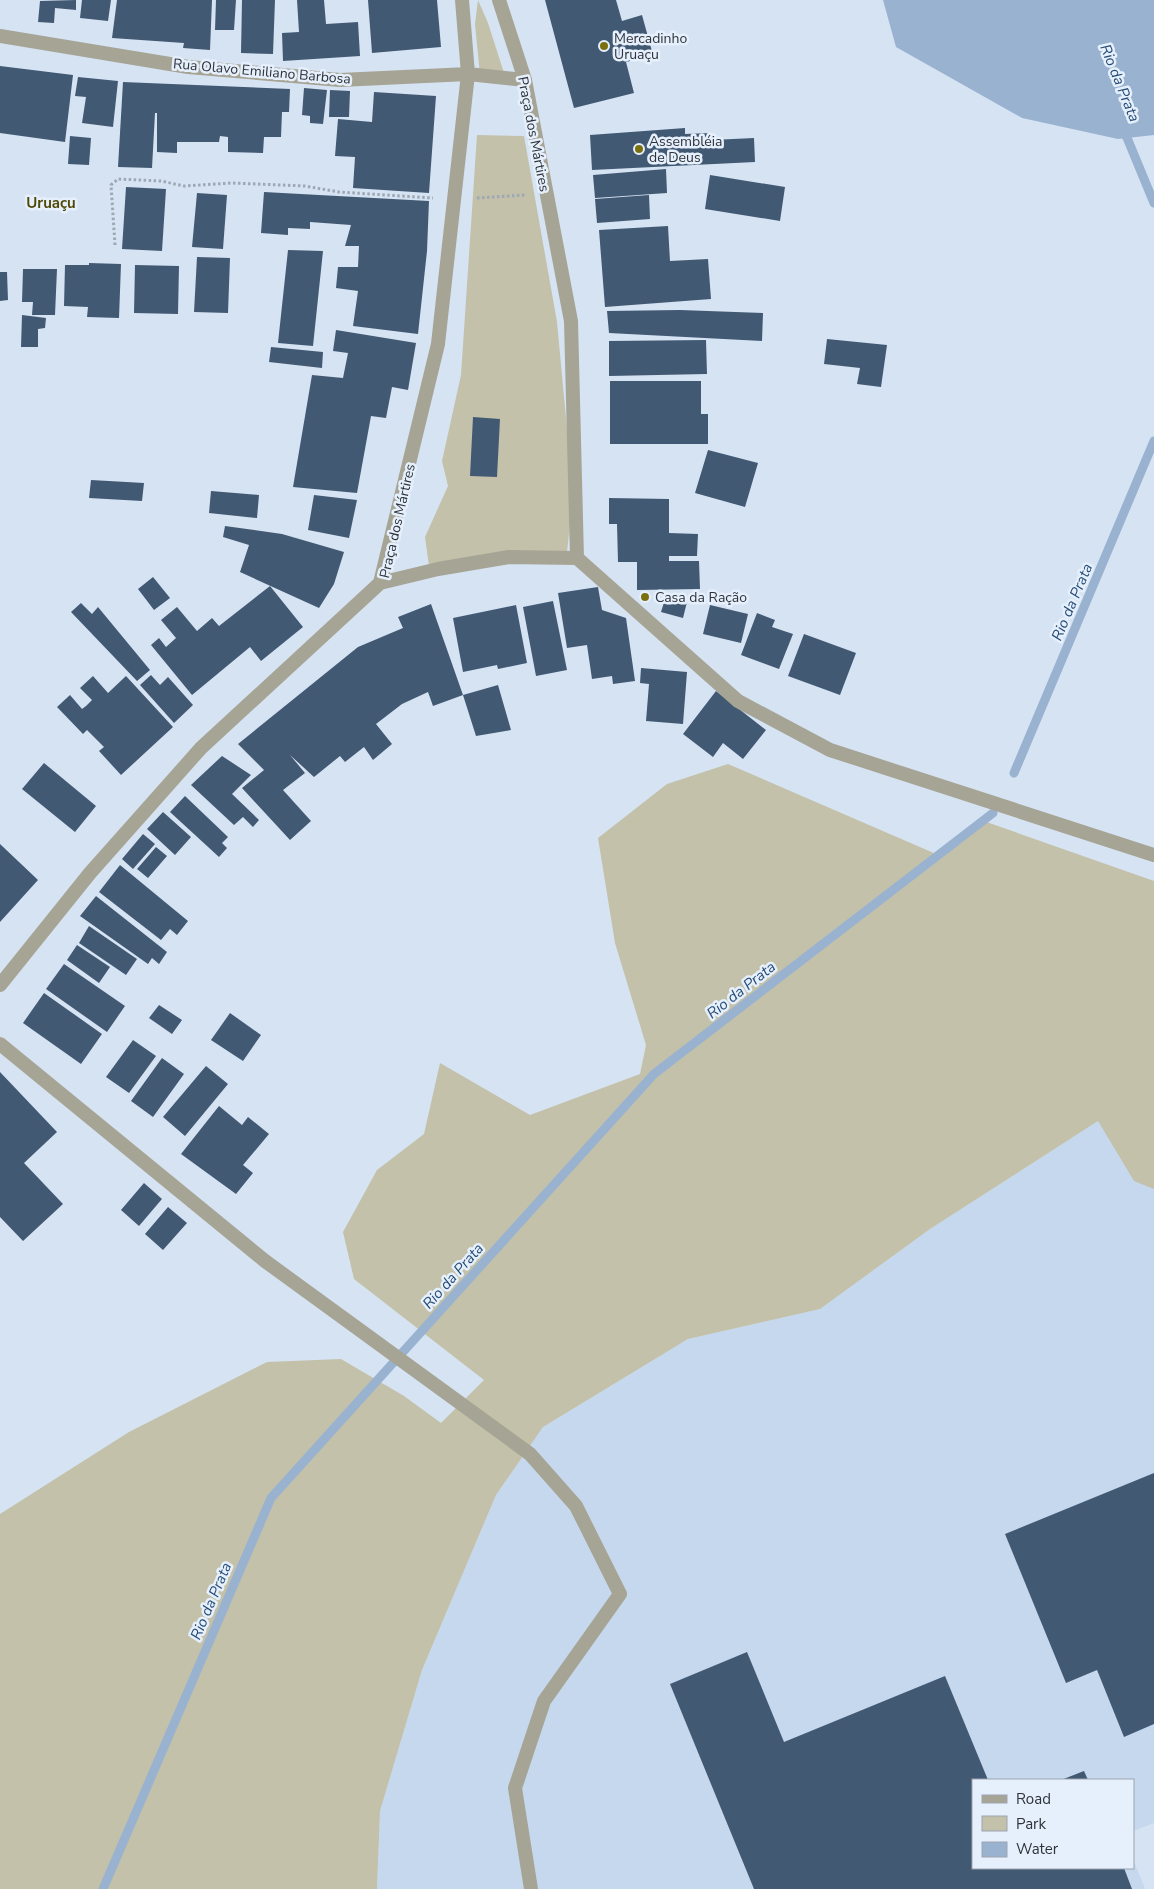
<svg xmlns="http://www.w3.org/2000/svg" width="1154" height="1889" font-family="'Nunito Sans',sans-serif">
	<rect width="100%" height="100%" fill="#d6e3f3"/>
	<!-- built -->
	<path fill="#c6d8ed" d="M1154,1118V1823L1133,1831V1780H973V1868H1133V1859L1145,1889H377L380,1811L422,1670L496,1495L543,1427L688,1339L820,1309L930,1229L1098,1121Z"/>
	<!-- green -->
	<path fill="#c3c1aa" d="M478,0L488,23L504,73L480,75L475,24Z
		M477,135L524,136L557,322L573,493L567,553L429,566L425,537L448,486L442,461L461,375Z
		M728,764L943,857L978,819L1154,881V1189L1134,1181L1098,1121L930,1229L820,1309L688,1339L543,1427L496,1495L422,1670L380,1811L377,1889H0V1514L129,1432L267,1362L341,1359L404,1396L441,1423L484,1380L354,1279L343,1232L377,1170L424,1134L440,1063L530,1115L640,1074L646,1045L615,943L598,838L667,784Z"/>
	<!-- water -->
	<path fill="#99b2d0" d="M883,0H1154V135L1118,139L1022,118L896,47Z"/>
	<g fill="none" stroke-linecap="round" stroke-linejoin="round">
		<!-- stream -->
		<path stroke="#99b2d0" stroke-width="9" d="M1123,128L1154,203
			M1014,773L1154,441
			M103,1889L271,1498L654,1074L993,813"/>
	</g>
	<!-- building -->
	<path fill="#425973" d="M76,0V10L55,8L54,23L38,22L40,1Z
		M82,0H111L108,21L80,18Z
		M117,0H212L210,50L183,48L184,43L112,38Z
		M216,0H236L234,30H215Z
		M242,0H275L273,54L241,53Z
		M297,0H324L326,24L358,22L360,56L283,61L282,33L299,32Z
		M368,0H437L441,47L372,53Z
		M545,0H616L622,21L642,15L653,55L626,62L634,93L574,108Z
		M0,66L73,75L65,142L0,133Z
		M78,77L118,81L113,127L82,123L86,97L75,96Z
		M123,82L290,89L289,112H282L281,137H264L263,153L228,152V137L220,136L219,142H177V153L157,152V113H155L152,168L118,167Z
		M304,88L327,90L323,124L310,123V116L302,115Z
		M330,90L350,91L349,117H329Z
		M374,92L436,96L429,193L353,188L355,157L335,156L338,119L372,122Z
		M685,128V134L712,133V140L754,138L755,162L592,170L590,135Z
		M70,136L91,138L89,165L68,164Z
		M666,169L667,193L595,198L593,175Z
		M710,175L785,187L780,221L705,209Z
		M126,187L166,189L162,251L122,249Z
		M264,192L429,201L427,251L418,334L353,326L358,291L336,288L338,267H358L359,246H345L351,225L310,222V229L288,228V235L261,233Z
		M197,193L227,195L223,249L192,247Z
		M649,195L650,219L597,223L595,199Z
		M668,226L670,261L708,259L711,299L605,307L599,230Z
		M288,250L323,251L313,346L278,343Z
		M197,257L230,258L228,313L194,312Z
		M89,263L121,264L119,318L87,317L88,307L64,306L65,265H89Z
		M135,265L179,266L178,314L134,313Z
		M23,269H57L55,315H32L33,302H22Z
		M0,272H7L8,300L0,301Z
		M680,310L763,313L762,341L609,333L607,311Z
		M22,315L46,318L45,328L38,329V347H21Z
		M336,330L416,343L408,390L392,387L386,418L371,416L357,493L293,487L312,375L343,378L348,353L333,351Z
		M827,339L887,345L881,387L857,384L860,368L824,364Z
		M706,340L707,374L609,376V341Z
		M271,347L323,352L322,368L269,362Z
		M610,381H701V414H708V444H610Z
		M473,417L500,419L497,477L470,476Z
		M708,450L758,463L745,507L695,493Z
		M91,480L144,483L142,501L89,498Z
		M211,491L259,495L257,518L209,513Z
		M314,495L357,500L349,538L308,530Z
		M609,498L669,499V533L698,534L697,556H669V561H699L700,589L637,590V562H618L617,524H609Z
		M225,526L282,534L344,552L334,584L319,608L240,572L249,545L223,537Z
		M153,577L170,598L154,610L138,589Z
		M270,586L303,627L261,661L250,647L192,695L151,645L159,638L166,647L176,638L161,620L177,607L197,631L212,618L219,626Z
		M598,587L602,610L626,618L635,681L613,684L612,676L592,679L587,645L567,648L558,593Z
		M666,596L687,602L683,618L661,612Z
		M553,601L567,670L536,676L523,607Z
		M81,603L92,614L98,607L150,670L137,681L71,612Z
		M431,604L463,695L498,685L511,730L476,736L463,695L433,706L428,692L402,704L376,724L392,744L373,760L364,747L345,762L340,756L314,777L290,755L305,773L283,790L311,821L290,840L242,788L264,770L238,744L358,647L403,628L398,617Z
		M516,605L527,663L498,669L497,665L463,672L453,618Z
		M710,605L748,614L741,643L703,634Z
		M757,613L775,620L772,627L793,634L779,669L741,655Z
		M804,634L856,653L840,695L788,676Z
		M641,668L687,672L683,724L646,721L649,684L640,683Z
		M151,675L160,685L168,677L193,705L174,723L140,685Z
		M93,676L108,693L126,676L173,727L121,775L99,751L104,747L87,730L83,734L57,707L70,695L82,709L86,706L92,700L80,688Z
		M716,691L766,730L743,759L723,743L713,757L683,734Z
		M222,756L251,775L232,794L259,820L253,827L243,817L234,825L191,785Z
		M44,763L96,806L75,832L22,789Z
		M185,796L228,837L222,843L227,848L219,857L170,812Z
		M163,812L191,837L175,855L147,829Z
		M143,834L155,844L133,869L122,859Z
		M0,844L38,880L0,922Z
		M156,847L167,856L148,878L137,869Z
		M120,865L188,921L177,935L170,929L161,940L99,892Z
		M96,896L167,952L159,964L152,958L148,964L80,916Z
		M89,926L137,959L126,975L79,943Z
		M77,945L110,967L99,983L67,960Z
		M64,964L125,1006L107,1032L46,989Z
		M44,993L102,1034L81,1064L23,1023Z
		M159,1005L182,1020L172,1034L149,1018Z
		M230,1013L261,1035L243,1061L211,1040Z
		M133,1040L156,1056L129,1093L106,1077Z
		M162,1058L184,1074L153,1117L131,1101Z
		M206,1066L228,1084L185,1136L163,1117Z
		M0,1072L57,1132L24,1163L63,1204L23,1241L0,1217Z
		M219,1106L242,1125L248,1117L269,1134L243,1165L253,1173L236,1194L181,1154Z
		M144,1183L162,1199L139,1226L121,1210Z
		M168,1207L187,1223L163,1250L145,1234Z
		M1154,1473V1724L1124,1737L1097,1670L1066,1683L1005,1534Z
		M747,1652L784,1742L945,1676L988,1780H973V1868H1124L1132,1889H754L670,1684Z
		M1084,1771L1088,1780H1061Z"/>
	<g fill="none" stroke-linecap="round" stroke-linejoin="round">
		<!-- path -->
		<path stroke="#9ea8b5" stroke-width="3" stroke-dasharray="2.5 2.5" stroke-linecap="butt" d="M477,198L525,195
			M115,245L111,185L118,179L161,181L184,186L232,183L305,186L339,192L433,198"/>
		<!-- minor -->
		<path stroke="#a6a494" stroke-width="14" d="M0,1044L265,1261L530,1454L576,1506L620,1594L544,1701L515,1788L531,1889"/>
		<!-- tertiary -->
		<path stroke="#a6a494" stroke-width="14" d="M499,0L525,80L571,321L577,558
			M0,36L188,67L340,80L468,74L525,80
			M577,558L738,701L830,750L1154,855
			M380,583L438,344L468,74L462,0
			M0,985L90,873L201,748L380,583L438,569L509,557L577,558"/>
	</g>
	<!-- markers -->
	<g fill="#7b700f" stroke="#e6f0fd" stroke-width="2">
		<circle cx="604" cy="46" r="5"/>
		<circle cx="639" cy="149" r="5"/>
		<circle cx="645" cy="597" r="5"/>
	</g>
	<g text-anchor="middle" stroke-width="5" stroke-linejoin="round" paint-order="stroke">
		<!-- poi labels -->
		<g font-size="14" fill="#2e3339" stroke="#e6f0fd" text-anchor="start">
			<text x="614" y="43">Mercadinho<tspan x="614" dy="16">Uruaçu</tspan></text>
			<text x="649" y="146">Assembléia<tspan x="649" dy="16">de Deus</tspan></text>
			<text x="655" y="602">Casa da Ração</text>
		</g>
		<!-- street labels -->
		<g font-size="14" fill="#2e3339" stroke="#e6f0fd">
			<text transform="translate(262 71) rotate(5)" y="5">Rua Olavo Emiliano Barbosa</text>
			<text transform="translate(534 134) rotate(79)" y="5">Praça dos Mártires</text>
			<text transform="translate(397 521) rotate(-77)" y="5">Praça dos Mártires</text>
		</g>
		<!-- water labels -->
		<g font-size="15" font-style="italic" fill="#264b74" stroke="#e6f0fd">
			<text transform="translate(1120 83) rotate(68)" y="5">Rio da Prata</text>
			<text transform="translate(1072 602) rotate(-67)" y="5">Rio da Prata</text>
			<text transform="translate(741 990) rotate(-38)" y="5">Rio da Prata</text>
			<text transform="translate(453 1276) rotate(-48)" y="5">Rio da Prata</text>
			<text transform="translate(211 1601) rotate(-67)" y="5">Rio da Prata</text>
		</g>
		<!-- neighbourhood labels -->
		<g font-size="15" font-weight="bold" fill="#514908" stroke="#e6f0fd">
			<text x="51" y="208">Uruaçu</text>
		</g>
	</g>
	<!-- legend -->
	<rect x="972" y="1779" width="162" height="90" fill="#e6f0fd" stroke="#9ca4af"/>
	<rect x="982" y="1795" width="25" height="8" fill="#a6a494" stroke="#9ca4af"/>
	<text x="1016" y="1804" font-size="15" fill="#2e3339">Road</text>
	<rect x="982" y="1816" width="25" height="15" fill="#c3c1aa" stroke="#9ca4af"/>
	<text x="1016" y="1829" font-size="15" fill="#2e3339">Park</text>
	<rect x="982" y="1842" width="25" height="15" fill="#99b2d0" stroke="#9ca4af"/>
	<text x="1016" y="1854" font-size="15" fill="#2e3339">Water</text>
</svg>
